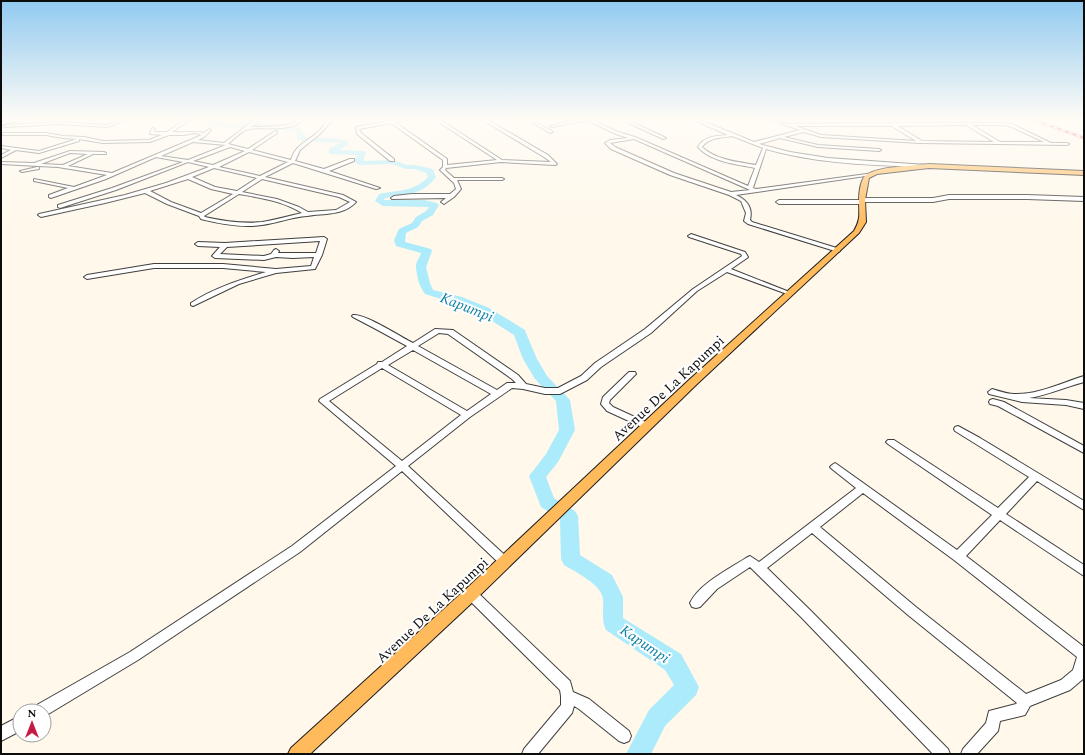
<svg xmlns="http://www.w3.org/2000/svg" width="1085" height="755" font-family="Spectral,serif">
	<rect width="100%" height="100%" fill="#fff8eb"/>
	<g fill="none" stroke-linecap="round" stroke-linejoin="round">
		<!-- stream -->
		<path stroke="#2eb2d7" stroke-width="1.5" d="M1,125L31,119"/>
		<!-- river -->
		<path fill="#acebfb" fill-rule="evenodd" d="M211,119H220L216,122L287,125L298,128L303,132L304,136L306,137L341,139L348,141V145L339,150L365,151L366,153L363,161L393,160L407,165H415L433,169L436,177C423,195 405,195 385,198L384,200H424L437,203L439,205L433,215L422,221L418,227L406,233L405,242L431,249L432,251L426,267L430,283L433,290L462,297L489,308L525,330L526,333L537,359L547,376L570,400L575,430L558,462L546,477L554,498L575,511L578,516L580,555L612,575L623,597V618L681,654L699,687L696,695L665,726L651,754H626L649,710L674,685L665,670L606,630C601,620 604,610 603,599C602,585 576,572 564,565L561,559L560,519L541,507L529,476L546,454L559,430L556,401L535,379L523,359L514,335L481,314L454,303L425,294C419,286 417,277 416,268C415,263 420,257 421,253L396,246L394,240L399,229L412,223L416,217L426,211L429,207L383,206L375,201L379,194C397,190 414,192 428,177L426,173L415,169H406L392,164L358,165L354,160L358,155L329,154V149L340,143L302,141L297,139V134L294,131L212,126L208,122Z"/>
		<defs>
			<path id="minor" d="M121,119H127L108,127L58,124L6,127L4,126L6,125L58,122L108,125Z
				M186,119H191L172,132C183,133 193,131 204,133L209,129L211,130L204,137L198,140L224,143L256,119H261L251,127C263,127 275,127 287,125C293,124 298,119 305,119C289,133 268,126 249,129C242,130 234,139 228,144L248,149L275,131H277V133L252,150L291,160C295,145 308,141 318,132C322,128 325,124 329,119H333L321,133L300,150L295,161L324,169L350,159H354V161L329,171L380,188L376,189L293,163L265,177L343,195L356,202C343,216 324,213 307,216C292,217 277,223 262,225C242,228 221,224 201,219L199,216L167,204L145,193L105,203L41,217L38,215L39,214L125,195L166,183L209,167L188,162L116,190L60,208L58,207V205L112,188L183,162L156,157L106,179L51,198L49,197V195L68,188L34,181V179L74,187L107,175L58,167L1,164V162L34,163L70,151L104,152L106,153V154H93L68,166L112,173L202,135L194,133L184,135H169L150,142L103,143L79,139V141L39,153L16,150L1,158V155L11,150L1,148V146L39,151L77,139L63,138L46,135H1V133H46L63,136L84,137L103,141L149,140L162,135L150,134L152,128L155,129L154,132H167ZM193,142L226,145L188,160L161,156ZM230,147L245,151L213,165L193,161ZM249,152L288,162L260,176L219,167ZM70,153L88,154L63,165L41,164ZM214,168L257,178L237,191L215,187L192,177ZM188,179L211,189L233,194L201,213L171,202L150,191ZM262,179L339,197L350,202L336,210L308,212L299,207L277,199L242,192ZM239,194C261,198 283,201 302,213C288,216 275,220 262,222C243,224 223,221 205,217L204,216Z
				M386,119L393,121L410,119L395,122L447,159V165L497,160L434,119H439L502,160L551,162L544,157L481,119H486L548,155L557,164L555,165L501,162L446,168L445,170L454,178H502L504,179L502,180H457L461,189L454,197L444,204L441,202L446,198L392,199L391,198L394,196L412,194H450L456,189L454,183L440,170L443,167V160L391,123L359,129L361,133L394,159V161H390L357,134L356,127L389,121Z
				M526,119H531L553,132L550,133Z
				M580,119H591L618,132L635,137L748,186L755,168C736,164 711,162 698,147C704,136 716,136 728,135L692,119H698L754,142L800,130L768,119C776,119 784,125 792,124C862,122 933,123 1004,123L1014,125L1051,143H1067L1069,144L1067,145L920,143L821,137L804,132L784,137L818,145L879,149L881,150L879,151L818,147L780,138L759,144L790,152L828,158L926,165V166L924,167C871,165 818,164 766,149L753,188L756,189L874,173V175H872L736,195C747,200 753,208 750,220L752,222L840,249V251L838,252L748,224L744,221L746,213L741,201L729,195L670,175L611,149L605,143L610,140L628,138L616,134L587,120L552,127L550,126ZM966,125L994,142L922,141L898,126ZM972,125H1004L1012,127L1044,142H1000ZM795,126H892L916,141L821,135ZM732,136L763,148L756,165C738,162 716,160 702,147C709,137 722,138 732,136ZM634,139L750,190L731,192L674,173L615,147L610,143Z
				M620,119H626L666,138L663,139Z
				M1078,119L1084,120V122Z
				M37,167H39V169L22,172L20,171Z
				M949,195H1027L1084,197V201L1027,199H949L933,202H864L862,204H779L776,202L779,200H860L862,198H933Z
				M691,234L745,252L748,257L747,258L731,269L792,293L791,294H787L727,272L697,291L651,333L601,367L587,380L560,394H545L523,389L512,388L470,417L408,466L509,559L511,562L509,565L505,567L501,565L402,471L300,552L138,660L45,716L44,711H33L35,706L130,652L292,546L396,466L319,401L320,399L377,364L378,362H382L407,346L374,328L353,317L352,316L353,315C364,313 401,337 413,343L435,329L453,330L518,375L526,384L545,388H558L581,376L595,363L645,329L693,289L742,256L741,254L689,237L688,236ZM439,333L448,334L512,379L516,383H507L497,390L418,346ZM413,350L491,394L467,411L388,365ZM382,368L461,415L402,461L329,401Z
				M324,237L327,239L322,255L315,269L276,273L239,284L193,306L191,305V303C214,288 240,280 266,272L223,268H154L87,279L84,277L87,275L154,264H223L276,269L311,266L314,257L293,258L276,257L264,260L215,258L212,256L220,247L198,246L195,244L198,242L225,243ZM320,241L316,253H278L279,251L276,249L274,250L271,254L264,256L220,254L227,247Z
				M629,372H635L636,374L610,400L609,403L613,407L650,424L651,426L650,428H644L607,411L601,404L603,397Z
				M1084,376V382C1065,387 1048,395 1029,398L1066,400L1084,403V409L1066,405L1022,402L989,394L988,392L992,389C999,391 1007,394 1014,394C1038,395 1061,383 1084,376Z
				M993,399L1004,402L1084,446V453L998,406L990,404L989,402L990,400Z
				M958,426L980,438L1084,501V510L1037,481L1006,514L1084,565V576L1000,520L966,556L1084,647V675L1083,679L1070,690L1030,706L1025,715L1000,721L998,731L977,754H961L963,749L986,723L989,711L1016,704L1017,703L908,615L812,533L767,568L809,609L948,749L950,754H933L801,617L750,567L717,589L700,607L696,608L692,607L690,603C699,584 729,569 746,558L750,556L759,562L856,488L832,469L830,467L832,465L835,463L838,465L957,550L992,515L888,444L886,442L888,440H894L998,508L1029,477L955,431L954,429L955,427ZM863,493L954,560L1077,657L1073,670L1061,680L1026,694L916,607L820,527Z
				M471,589L475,590L570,681L573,692L589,699L629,731L631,736L629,741L624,743L619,741L579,709L574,706L572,713L538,754H522L524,749L561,705V696L560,690L467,598L465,594L467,590Z
				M20,716V731L1,741V726Z"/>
			<path id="major" d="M929,164L1084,171V175L929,168L877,174L869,178L865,200L866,222L859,233L697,384L476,599L310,754H288L291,748L466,589L689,380L854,231C861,219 859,214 859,201C859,195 860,183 864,177C873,166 914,166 929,164Z"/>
		</defs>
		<!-- minor casing -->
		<use href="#minor" stroke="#3f3f3f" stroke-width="2"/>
		<!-- major casing -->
		<use href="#major" stroke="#1d1d1d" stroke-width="2"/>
		<!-- minor -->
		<use href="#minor" fill="#fff" fill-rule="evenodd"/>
		<!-- major -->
		<use href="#major" fill="#ffba5b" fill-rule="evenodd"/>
		<defs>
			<path id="rail" d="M1031,119L1084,138"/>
		</defs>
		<!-- rail casing -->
		<use href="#rail" stroke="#c61b42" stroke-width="2.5"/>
		<!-- rail -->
		<use href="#rail" stroke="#fff" stroke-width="1.5" stroke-dasharray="4" stroke-linecap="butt"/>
	</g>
	<!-- sky -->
	<linearGradient id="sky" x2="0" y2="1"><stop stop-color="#90caf0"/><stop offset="0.53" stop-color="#fffcf6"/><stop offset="1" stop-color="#fffcf6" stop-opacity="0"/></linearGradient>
	<rect width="1085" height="225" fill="url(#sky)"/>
	<g text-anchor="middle" stroke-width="4" stroke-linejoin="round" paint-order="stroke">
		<!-- street labels -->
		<g font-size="14" fill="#0c0c0c" stroke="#fff">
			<text transform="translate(668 388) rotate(-43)" y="5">Avenue De La Kapumpi</text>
			<text transform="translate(432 610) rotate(-43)" y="5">Avenue De La Kapumpi</text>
		</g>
		<!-- water labels -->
		<g font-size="15" font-style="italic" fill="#0d7fa6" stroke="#fff">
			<text transform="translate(467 307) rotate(22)" y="5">Kapumpi</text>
			<text transform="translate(645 644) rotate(34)" y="5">Kapumpi</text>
		</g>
	</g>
	<!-- border -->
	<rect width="1085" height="755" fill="none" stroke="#0c0c0c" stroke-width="4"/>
	<!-- north arrow -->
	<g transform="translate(32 723)"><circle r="19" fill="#ffffff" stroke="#9e9e9e"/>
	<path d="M0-3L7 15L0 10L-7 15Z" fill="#c61b42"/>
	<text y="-6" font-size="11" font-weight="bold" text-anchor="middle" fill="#0c0c0c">N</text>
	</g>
</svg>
